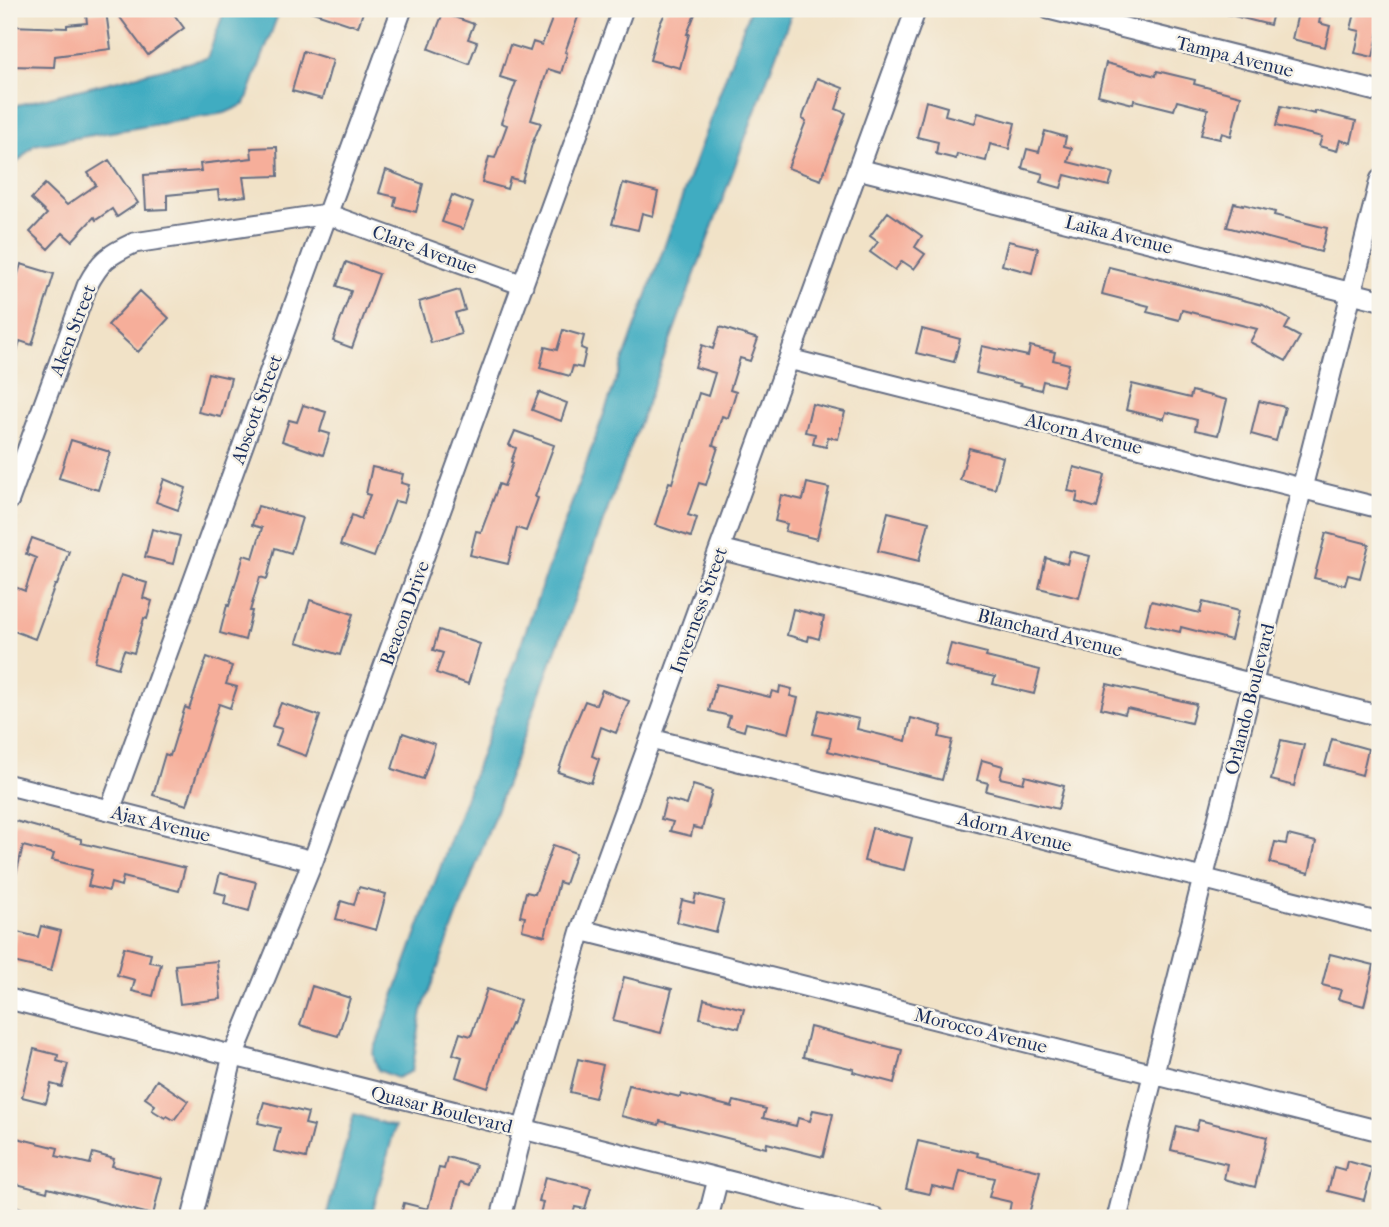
<svg xmlns="http://www.w3.org/2000/svg" width="1389" height="1227" font-family="'IM FELL French Canon',serif">
	<rect width="100%" height="100%" fill="#f7f3e8"/>
	<filter id="ink" filterUnits="userSpaceOnUse"><feTurbulence type="fractalNoise" baseFrequency=".0143" numOctaves="2"/><feDisplacementMap in="SourceGraphic" scale="14" xChannelSelector="R" yChannelSelector="G"/><feConvolveMatrix kernelMatrix="1 2 1 2 8 2 1 2 1" color-interpolation-filters="sRGB"/></filter>
	<filter id="wash" filterUnits="userSpaceOnUse"><feTurbulence type="fractalNoise" baseFrequency=".00686" numOctaves="4" result="noise"/><feDisplacementMap in="SourceGraphic" scale="28" xChannelSelector="R" yChannelSelector="G"/><feGaussianBlur stdDeviation="1.57" result="paint"/><feColorMatrix in="noise" values="0 0 0 0 0 0 0 0 0 0 0 0 0 0 0 0 0 1.4 0 .05"/><feComposite in="paint" operator="in"/></filter>
	<g filter="url(#wash)">
		<rect width="100%" height="100%" fill="#f1e2c7"/>
		<!-- water -->
		<path fill="#41acc1" stroke="#2e6e90" stroke-width="2" d="M225,9H280L245,104L225,113L34,145L9,171V107L207,58Z
			M750,9H793L422,1011L412,1071L397,1078L378,1070L373,1054Z
			M354,1114L395,1127L371,1218H326Z"/>
		<g id="blocks">
			<!-- building -->
			<path fill="#f6ae9a" d="M129,9H138L143,15L151,9H170L184,28L148,55L119,16Z
				M310,9H364L358,27L310,11Z
				M556,9H581L565,52L567,53L561,73L548,69L531,120L541,123L532,144L522,181L510,178L507,189L482,182L489,157L495,158L507,125L501,123L516,82L500,77L510,45L530,51L533,42L542,45Z
				M667,9H697L687,34H689L680,68L650,60L659,26Z
				M1223,9H1274L1270,25L1222,13Z
				M1299,9L1321,13L1319,23L1330,26L1325,47L1292,39Z
				M1356,9L1380,13V27L1373,57L1355,53L1360,31L1351,29Z
				M106,11L111,49L55,56L54,67L9,66L10,26L67,28V25L87,23L86,14Z
				M443,13L474,24L468,39L477,42L469,64L429,49Z
				M303,51L333,60L322,99L292,91Z
				M1106,63L1156,76L1157,71L1195,80L1194,84L1241,96L1231,136L1222,133L1220,139L1201,135L1208,109L1177,101L1174,110L1134,100L1133,104L1098,95Z
				M817,78L843,88L836,109L846,113L821,180L788,168L806,121L802,119Z
				M926,101L947,107L945,115L975,123L978,113L1015,123L1009,149L990,144L986,161L957,154L956,159L936,154L938,142L917,137Z
				M1281,106L1315,114V111L1356,121L1351,143L1340,140L1337,151L1319,146L1322,137L1276,126Z
				M1045,131L1066,137L1064,146L1072,148L1068,162L1113,173L1109,186L1065,175L1061,188L1040,182L1043,174L1022,168L1027,149L1039,152Z
				M277,147L278,176L243,177L246,196L219,199L218,190L167,195V209L146,210L144,175L201,171L200,164L252,158L251,148Z
				M109,160L138,203L117,217L112,209L96,220L94,217L72,241L63,233L48,249L30,232L47,214L31,199L45,184L67,205L96,185L88,173Z
				M386,170L423,184L416,212L394,206L396,197L379,193Z
				M623,183L658,192L653,216L642,213L638,230L612,224Z
				M452,195L473,203L463,229L442,222Z
				M1234,203L1243,205V204L1275,212L1274,215L1327,228L1321,252L1227,227Z
				M888,212L922,236L915,247L925,254L914,269L902,261L895,270L870,252L878,242L870,236Z
				M1008,241L1038,248L1032,273L1002,265Z
				M346,262L379,274L352,348L333,341L351,291L337,286Z
				M21,264L54,274L32,345L20,341L12,368L9,367V304Z
				M1109,267L1263,305L1290,320L1285,329L1300,337L1286,361L1250,342L1257,329L1182,310L1179,320L1147,312L1149,306L1102,294Z
				M459,290L465,310L455,313L461,334L431,343L419,302Z
				M140,291L169,318L138,352L108,325Z
				M720,327L758,339L750,361L740,358L730,390L736,392L728,418L722,416L713,445L718,447L706,485L699,483L688,515L697,518L691,537L655,525L669,482L672,483L699,393L708,396L715,373L695,367L702,345L713,349Z
				M922,329L960,339L954,362L916,353Z
				M563,330L584,336L581,348L586,350L582,368L573,366L570,376L540,368L545,347L557,350Z
				M982,346L1028,356L1030,346L1055,352L1053,360L1069,364L1063,386L1043,381L1041,390L1020,385L1021,384L976,373Z
				M208,373L231,378L221,417L198,412Z
				M1132,384L1190,398L1192,391L1227,400L1218,435L1195,430L1197,420L1166,412L1164,419L1126,410Z
				M539,392L567,403L561,421L532,410Z
				M1259,401L1285,407L1276,441L1251,434Z
				M812,404L845,412L838,439L828,437L826,447L813,444L815,434L805,432Z
				M303,405L326,412L320,431L330,434L323,455L282,441L289,420L297,422Z
				M515,431L554,445L535,497L538,498L526,531L517,528L508,564L470,555L476,531L481,532L499,484L504,486L513,463L511,462L516,448L509,445Z
				M71,440L110,452L98,490L59,478Z
				M969,448L1003,457L995,489L960,480Z
				M372,467L403,474L401,483L409,485L404,503L395,501L374,557L340,545L352,515L361,519L370,495L366,494Z
				M1074,467L1105,475L1097,508L1076,502L1078,493L1068,491Z
				M164,479L186,488L178,510L156,502Z
				M807,483L829,488L817,539L785,531L787,524L775,521L781,495L803,500Z
				M258,506L302,518L291,553L275,548L267,579L260,577L250,611H252L245,640L220,633L227,605L229,606L244,555L253,558L262,528L252,525Z
				M888,512L929,522L919,561L878,551Z
				M152,529L180,536L173,564L145,557Z
				M1326,533L1369,544L1360,578L1348,575L1345,585L1314,578Z
				M32,538L69,551L57,585H55L35,639L9,629V603L15,587L25,591L36,558L26,554Z
				M1070,551L1090,556L1079,598L1039,588L1046,558L1067,564Z
				M121,575L147,583L143,598L152,601L147,619L144,618L134,653L124,650L118,668L95,661Z
				M310,600L353,614L340,655L297,642Z
				M1151,601L1200,613L1203,602L1238,611L1231,640L1181,627L1180,632L1145,624Z
				M793,609L824,617L819,639L809,636L808,641L787,635Z
				M439,630L480,644L468,684L436,673L443,653L433,650Z
				M951,644L987,653L986,657L1040,670L1034,694L993,684L995,677L945,666Z
				M207,657L232,666L226,684L237,687L230,708L219,704L187,805L153,795L165,754L170,756L185,707L189,709Z
				M716,684L770,697L772,691L779,693L780,686L792,689L790,696L798,698L789,733L746,723L744,731L727,726L730,716L709,711Z
				M1107,684L1196,704L1191,723L1127,708L1125,714L1101,708Z
				M602,690L629,701L616,733L601,727L592,756L599,759L591,783L558,772L571,734L585,701L596,705Z
				M281,703L320,716L306,756L276,745L282,729L272,726Z
				M819,710L859,719L857,729L906,741L911,718L942,726L939,737L952,740L942,780L828,751L831,738L813,734Z
				M403,733L435,744L423,779L392,769Z
				M1332,739L1368,749L1362,775L1325,765Z
				M1281,740L1304,745L1294,786L1271,780Z
				M982,760L1003,766L1000,778L1023,783L1025,776L1064,786L1058,809L986,791L988,783L977,780Z
				M693,785L712,791L702,829L693,827L691,836L670,831L673,822L661,819L666,799L687,805Z
				M15,821L81,839V843L185,868L179,891L123,877L121,886L111,883L109,891L88,886L92,870L52,860L54,854L23,846L13,887H9V831L12,832Z
				M872,828L912,838L904,870L864,861Z
				M1288,835L1316,842L1309,873L1270,863L1275,842L1286,844Z
				M553,845L576,853L565,884L559,882L545,936L522,930L525,917L520,916L526,892L535,894Z
				M220,873L256,882L249,911L224,904L226,895L215,892Z
				M359,887L386,894L376,930L336,919L341,901L354,905Z
				M696,894L724,901L716,932L677,922L682,900L694,903Z
				M41,926L61,931L51,971L9,961L17,932L38,937Z
				M124,947L151,954L149,962L161,964L153,996L132,991L135,980L117,975Z
				M1330,954L1374,965L1364,1006L1338,999L1341,990L1322,985Z
				M217,961L221,999L180,1004L175,965Z
				M624,977L672,989L661,1033L613,1021Z
				M312,986L350,998L338,1036L300,1025Z
				M487,989L520,1000L512,1025L511,1024L505,1038L488,1088L456,1077L462,1057L453,1054L460,1033L471,1036Z
				M704,999L744,1009L739,1028L700,1018Z
				M810,1027L902,1050L894,1083L853,1072L854,1069L803,1057Z
				M34,1049L58,1055L57,1061L68,1064L62,1087L51,1084L46,1103L22,1097Z
				M578,1059L603,1065L595,1098L570,1092Z
				M157,1080L188,1101L174,1120L167,1116L165,1118L152,1110L155,1105L145,1098Z
				M629,1085L680,1097L681,1094L732,1107L734,1101L766,1109L763,1118L796,1126L798,1118L810,1121L813,1110L833,1114L823,1157L767,1143L766,1148L660,1121L659,1125L621,1116Z
				M264,1102L308,1113L305,1124L314,1126L306,1158L274,1151L280,1128L258,1123Z
				M1199,1120L1267,1137L1255,1187L1224,1179L1227,1164L1171,1150L1177,1126L1196,1131Z
				M17,1138L58,1148L56,1156L90,1164L93,1153L114,1159L112,1166L162,1178L153,1215L48,1188L47,1192L9,1182V1171Z
				M918,1141L961,1151V1149L978,1153L977,1156L1040,1171L1028,1218L1009,1213L1011,1202L989,1197L994,1178L960,1171L955,1191L932,1186L930,1194L906,1189Z
				M447,1157L476,1165L470,1185L461,1182L451,1218H400L404,1203L428,1209L439,1168L444,1169Z
				M1347,1161L1372,1168L1364,1200L1328,1191L1334,1167L1345,1170Z
				M545,1177L591,1188L585,1209L575,1207L572,1218H539L543,1202L539,1201Z"/>
		</g>
	</g>
	<g filter="url(#ink)">
		<use href="#blocks" fill-opacity="0" stroke="#666e83" stroke-width="2"/>
		<g fill="none" stroke-linecap="round" stroke-linejoin="round">
			<defs>
				<path id="minor" d="M1049,9L1380,92
					M858,169L1380,300
					M789,359L1380,508
					M9,500L87,286C100,261 108,255 134,243L327,214L523,285
					M720,549L1380,716
					M651,739L1380,923
					M9,785L313,861
					M110,810L402,9
					M581,930L1380,1131
					M9,999L875,1218
					M9,1216L18,1218
					M192,1218L233,1056L313,861L623,9
					M501,1218L523,1130L581,930L916,9
					M708,1218L718,1179
					M1117,1218L1380,180"/>
			</defs>
			<!-- minor casing -->
			<use href="#minor" stroke="#666e83" stroke-width="23"/>
			<!-- minor -->
			<use href="#minor" stroke="#fff" stroke-width="19"/>
		</g>
	</g>
	<g text-anchor="middle" stroke-width="5" stroke-linejoin="round" paint-order="stroke">
		<!-- street labels -->
		<g font-size="19" fill="#1b2f5e" stroke="#f7f3e8">
			<text transform="translate(1235 56) rotate(14)" y="7">Tampa Avenue</text>
			<text transform="translate(1119 234) rotate(14)" y="7">Laika Avenue</text>
			<text transform="translate(425 249) rotate(20)" y="7">Clare Avenue</text>
			<text transform="translate(72 330) rotate(-69)" y="7">Aken Street</text>
			<text transform="translate(256 409) rotate(-70)" y="7">Abscott Street</text>
			<text transform="translate(1084 433) rotate(14)" y="7">Alcorn Avenue</text>
			<text transform="translate(698 610) rotate(-70)" y="7">Inverness Street</text>
			<text transform="translate(404 613) rotate(-70)" y="7">Beacon Drive</text>
			<text transform="translate(1050 632) rotate(14)" y="7">Blanchard Avenue</text>
			<text transform="translate(1249 699) rotate(-76)" y="7">Orlando Boulevard</text>
			<text transform="translate(161 823) rotate(14)" y="7">Ajax Avenue</text>
			<text transform="translate(1015 831) rotate(14)" y="7">Adorn Avenue</text>
			<text transform="translate(981 1030) rotate(14)" y="7">Morocco Avenue</text>
			<text transform="translate(442 1109) rotate(14)" y="7">Quasar Boulevard</text>
		</g>
	</g>
	<!-- margin -->
	<rect width="1389" height="1227" fill="none" stroke="#f7f3e8" stroke-width="35"/>
</svg>
